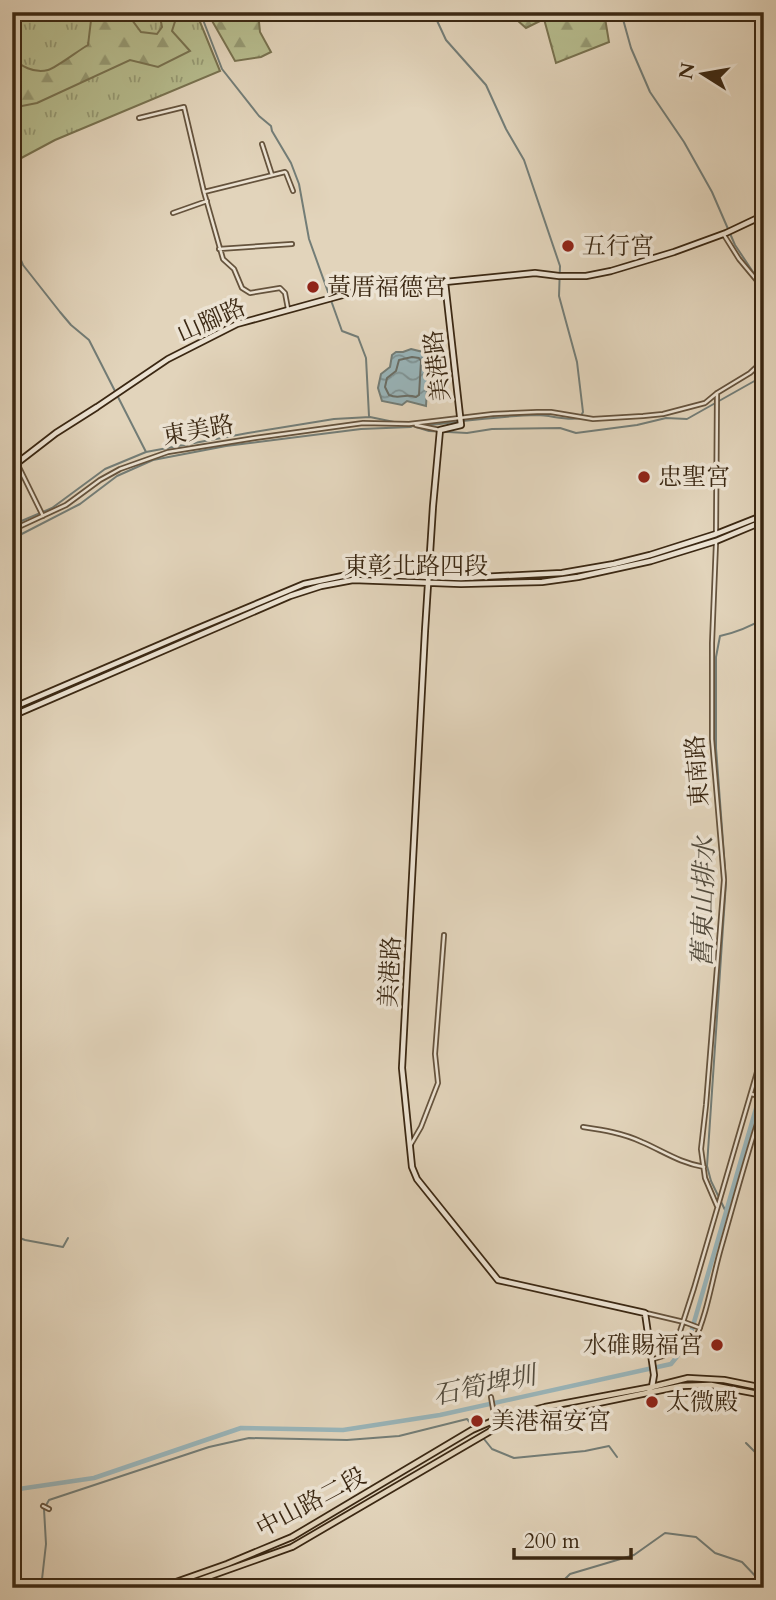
<svg xmlns="http://www.w3.org/2000/svg" width="776" height="1600" font-family="Cardo,'Noto Serif TC',serif">
	<defs>
		<pattern id="grass-tufts" width="24" height="20" patternUnits="userSpaceOnUse" patternTransform="scale(1.75)"><rect width="24" height="20" fill="#b6bc8e"/><path d="M3 7l-1-3M5 7V3M7 7l1-3M15 17l-1-3M17 17v-4M19 17l1-3" fill="none" stroke="#959973"/></pattern>
		<pattern id="forest-firs" width="22" height="20" patternUnits="userSpaceOnUse" patternTransform="scale(1.75)"><rect width="22" height="20" fill="#b6bc8e"/><path d="M5 1l3.5 6h-7zM16 11l3.5 6h-7z" fill="#959973"/></pattern>
		<pattern id="water-waves" width="16" height="10" patternUnits="userSpaceOnUse" patternTransform="scale(1.75)"><rect width="16" height="10" fill="#99b5ba"/><path d="M0 5q4-4 8 0t8 0" fill="none" stroke="#7e9396"/></pattern>
	</defs>
	<rect width="100%" height="100%" fill="#e2d4bb"/>
	<filter id="stains"><feTurbulence type="fractalNoise" baseFrequency=".00286" numOctaves="4"/><feColorMatrix values="0 0 0 0 .2 0 0 0 0 .09 0 0 0 0 .02 0 0 0 .5 -.17"/></filter>
	<radialGradient id="worn" r=".72"><stop offset=".6" stop-color="#630" stop-opacity="0"/><stop offset="1" stop-color="#630" stop-opacity=".3"/></radialGradient>
	<!-- grass -->
	<path fill="url(#grass-tufts)" stroke="#787250" stroke-width="2" d="M12,12H196L220,71L55,140L12,163Z"/>
	<!-- forest -->
	<path fill="url(#forest-firs)" stroke="#787250" stroke-width="2" d="M92,12H126L141,32L157,34L162,27L159,12H178L172,31L190,51L158,67L130,60L37,103L17,107L12,103V56C19,66 35,74 48,70C56,68 79,50 88,45Z
		M207,12H258L260,32L271,52L261,57L235,61Z
		M508,12H604L609,42L556,63L544,19L526,28Z"/>
	<!-- water -->
	<path fill="url(#water-waves)" stroke="#737d77" stroke-width="2" d="M411,349L423,352L429,357L426,406L407,401L402,405L382,401L378,388L381,374L390,367L392,355L396,352H403Z"/>
	<g fill="none" stroke-linecap="round" stroke-linejoin="round">
		<!-- shore -->
		<path stroke="#6a6e66" stroke-width="2" d="M412,357L419,358L421,361L419,395L416,397C403,393 400,400 389,395L385,387L387,378L396,371L399,360Z"/>
		<!-- stream -->
		<path stroke="#737d77" stroke-width="2" d="M200,12L222,69L259,116L271,126L272,131L291,163L299,184L309,239L342,331L358,337L366,358L369,416
			M621,12L631,48L650,92L684,142L712,192L735,245L759,281
			M12,239L23,265L60,312L71,325L89,340L146,452
			M406,425L418,427
			M423,426C462,421 498,416 537,415C551,415 566,421 580,418L583,412L577,362L559,296L560,266L524,160L506,129L486,85L446,40L433,12
			M416,427L429,431L467,433L492,429L560,428L576,433L637,425L666,418L687,419L758,379L764,373
			M12,505L13,524
			M12,525L52,508L105,469L146,452L248,433L334,419L370,417L394,422
			M12,539L80,504L117,476L153,460L226,446L361,429L411,427
			M726,1212L711,1181L707,1166L726,882L716,748V657L720,636C737,632 750,627 764,618
			M12,1235L25,1240L63,1247L68,1238
			M484,1439L492,1449L514,1458L585,1451L609,1446L617,1457
			M746,1443L757,1454H764
			M41,1588L46,1544L44,1509L49,1500L209,1447L249,1438L347,1440L399,1436L467,1419L473,1426
			M556,1588L570,1574L634,1555L665,1533L696,1537L715,1553L742,1562L761,1582L764,1583"/>
		<!-- canal -->
		<path stroke="#99b5ba" stroke-width="4.5" d="M12,1490L94,1478L241,1428L343,1430L440,1415L671,1364L688,1343L764,1081"/>
		<defs>
			<path id="street" d="M139,118L184,107L204,192L223,259L234,269L242,288L250,293L280,288L285,293L288,309
				M262,144L272,175
				M204,192L285,172L286,173L293,191
				M173,213L207,201
				M724,235L739,259L764,289
				M219,249L292,244
				M416,425L440,430
				M12,453L43,516
				M12,530L66,505L100,480L120,469L168,452L255,438L363,423L409,424L493,414L537,412H551L593,419L643,416L663,414L705,403L717,393L750,373L764,360
				M716,533L717,393
				M716,543L712,643V739L724,880L706,1105L701,1149L705,1178L717,1206
				M751,1094L764,1097
				M583,1127C603,1130 623,1133 642,1142C663,1151 680,1163 704,1167
				M410,1146L421,1127L438,1083L435,1054L444,935
				M646,1313L684,1322L700,1328
				M694,1342C708,1312 712,1279 721,1248C735,1199 748,1150 764,1102
				M651,1360L663,1356L675,1347L694,1288L764,1048
				M491,1397L495,1420
				M12,1483L18,1482
				M43,1506L49,1509"/>
			<path id="secondary" d="M445,282L461,425L440,430L433,506L425,631L402,1068L412,1167L417,1179L498,1280L645,1313L654,1375L652,1387L649,1389
				M12,467L56,433L97,407L168,359L237,324L401,279L445,282L535,273L559,276H586L611,271L674,252L726,233L764,215
				M12,708L194,630L304,584L352,574L461,578L562,573L614,564L650,555L716,534L764,515
				M12,716L290,596L321,586L353,580L461,584L542,582L578,577L651,561L716,541L764,521"/>
			<path id="primary" d="M159,1588L227,1564L292,1537L472,1430L495,1420L545,1407L652,1387L688,1378L724,1380L764,1388
				M177,1588L292,1547L506,1422L681,1386L711,1385L764,1395"/>
		</defs>
		<!-- street casing -->
		<use href="#street" stroke="#65533d" stroke-width="6"/>
		<!-- secondary casing -->
		<use href="#secondary" stroke="#3b2813" stroke-width="8"/>
		<!-- primary casing -->
		<use href="#primary" stroke="#3b2813" stroke-width="8"/>
		<!-- street -->
		<use href="#street" stroke="#ece3d3" stroke-width="2.5"/>
		<!-- secondary -->
		<use href="#secondary" stroke="#ece3d3" stroke-width="4.5"/>
		<!-- primary -->
		<use href="#primary" stroke="#e2d4bb" stroke-width="4.5"/>
	</g>
	<!-- markers -->
	<g fill="#8f2418" stroke="#ece3d3" stroke-width="2.5">
		<circle cx="568" cy="246" r="7"/>
		<circle cx="313" cy="287" r="7"/>
		<circle cx="644" cy="477" r="7"/>
		<circle cx="717" cy="1345" r="7"/>
		<circle cx="652" cy="1402" r="7"/>
		<circle cx="477" cy="1421" r="7"/>
	</g>
	<g text-anchor="middle" stroke-width="7" stroke-linejoin="round" paint-order="stroke">
		<!-- poi labels -->
		<g font-size="24" fill="#3b2813" stroke="#ece3d3" text-anchor="start">
			<text x="582" y="254">五行宮</text>
			<text x="327" y="295">黃厝福德宮</text>
			<text x="658" y="485">忠聖宮</text>
			<text x="703" y="1353" text-anchor="end">水碓賜福宮</text>
			<text x="666" y="1410">太微殿</text>
			<text x="491" y="1429">美港福安宮</text>
		</g>
		<!-- street labels -->
		<g font-size="24" fill="#3b2813" stroke="#ece3d3">
			<text transform="translate(211 320) rotate(-24)" y="8">山腳路</text>
			<text transform="translate(437 366) rotate(-97)" y="8">美港路</text>
			<text transform="translate(198 430) rotate(-10)" y="8">東美路</text>
			<text x="416" y="574">東彰北路四段</text>
			<text transform="translate(697 771) rotate(-94)" y="8">東南路</text>
			<text transform="translate(390 972) rotate(-87)" y="8">美港路</text>
			<text transform="translate(311 1502) rotate(-28)" y="8">中山路二段</text>
		</g>
		<!-- water labels -->
		<g font-size="26" font-style="italic" fill="#524b3d" stroke="#ece3d3">
			<text transform="translate(703 902) rotate(-89)" y="9">舊東山排水</text>
			<text transform="translate(484 1385) rotate(-12)" y="9">石筍埤圳</text>
		</g>
	</g>
	<!-- margin -->
	<rect width="776" height="1600" fill="none" stroke="#e2d4bb" stroke-width="42"/>
	<rect x="14" y="14" width="748" height="1572" fill="none" stroke="#3b2813" stroke-width="3.5"/>
	<rect x="21" y="21" width="734" height="1558" fill="none" stroke="#3b2813" stroke-width="2"/>
	<!-- north arrow -->
	<g transform="translate(703 74) rotate(281)" stroke="#ece3d3" stroke-width="5" paint-order="stroke">
	<path d="M0-5L12 26L0 18L-12 26Z" fill="#3b2813"/>
	<text y="-10" font-size="19" font-weight="bold" text-anchor="middle" fill="#3b2813">N</text>
	</g>
	<!-- scale -->
	<path d="M514 1548v10h117v-10" fill="none" stroke="#3b2813" stroke-width="3.5"/>
	<text x="524" y="1548" font-size="21" fill="#3b2813" stroke="#ece3d3" stroke-width="5" paint-order="stroke">200 m</text>
	<rect width="100%" height="100%" filter="url(#stains)"/>
	<rect width="100%" height="100%" fill="url(#worn)"/>
</svg>
